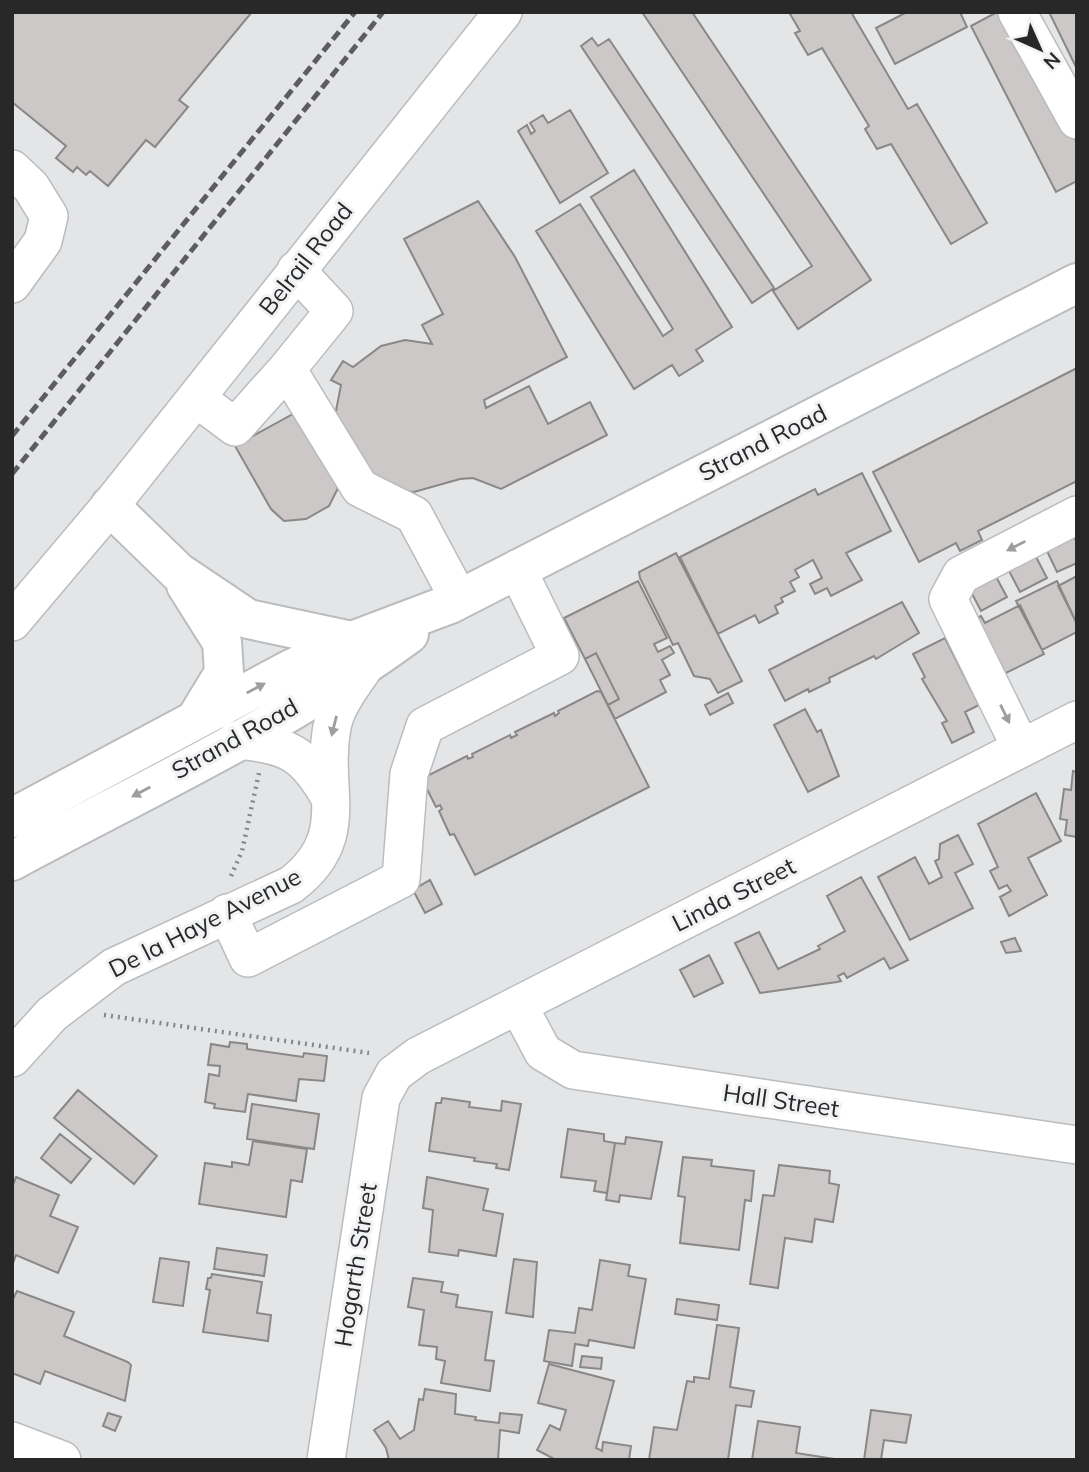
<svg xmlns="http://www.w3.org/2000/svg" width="1089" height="1472" font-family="Mulish,sans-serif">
	<rect width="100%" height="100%" fill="#e3e5e7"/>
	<!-- building -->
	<path fill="#cbc8c7" stroke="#8a8887" stroke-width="2" d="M12,12H252L179,100L188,107L155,147L146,140L108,186L90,171L86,175L77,167L73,172L56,158L66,146L12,102Z
		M642,12H692L871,280L798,329L773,291L812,266Z
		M789,12H851L908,109L917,104L987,223L951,244L891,144L877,149L865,129L869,126L822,48L808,55L795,33L800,31Z
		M907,12H960L967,27L895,64L876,28Z
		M997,12H1010L1077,143V181L1056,192L971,26Z
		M1049,12H1077V69Z
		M592,38L598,46L609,39L774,288L752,303L581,46Z
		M570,110L608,173L560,203L518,131L527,125L531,134L535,131L530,123L543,115L548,123Z
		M634,170L732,327L696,350L703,361L679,376L672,365L634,389L536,231L580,204L663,336L673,329L591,197Z
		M478,201L515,257L567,357L484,400L486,408L529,386L548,424L590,402L607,435L501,489L473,478L460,479L414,492L399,491L352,465L335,416L341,385L331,380L343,361L353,367L381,346L405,340L432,344L422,325L443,314L404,239Z
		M1077,368V481L978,531L982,540L960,551L956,543L919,562L873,472Z
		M300,410L339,486L329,506L306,519L284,521L271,509L235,446Z
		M862,473L891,531L846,553L862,580L831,596L827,588L815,594L810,584L822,578L813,560L795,570L799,577L790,582L795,591L781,598L783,602L775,606L778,613L759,623L755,615L718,634L680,557L815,489L818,495Z
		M1072,533L1077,542V563L1057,572L1045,547Z
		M676,553L742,681L718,693L710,679L694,676L678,643L673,645L640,578L639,572Z
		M1034,553L1047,578L1020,592L1007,567Z
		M994,573L1007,597L981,611L968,586Z
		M1077,576V624L1058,586Z
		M638,581L667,638L654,644L658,652L670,646L674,653L662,660L670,675L660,680L666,692L615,719L608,705L619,699L596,653L585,659L564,618Z
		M1057,581L1077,624V632L1042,650L1016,601Z
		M902,602L919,633L876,659L874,656L829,678L830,682L809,692L808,689L785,701L769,670Z
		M1020,605L1044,654L1004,674L976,618L981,616L985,623Z
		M945,638L979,705L965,712L974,732L952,743L942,723L947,721L922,679L925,677L913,654Z
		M596,653L619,699L608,705L585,659Z
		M597,691L601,692L649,787L475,875L454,834L450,835L439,811L442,809L440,805L436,807L424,783L429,775L467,756L468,759L473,757L472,754L510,735L511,738L517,735L515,732L554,713L555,716L559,713L558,711Z
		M728,693L733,703L710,715L705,705Z
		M805,709L817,732L821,730L839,776L808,792L774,725Z
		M1073,771L1077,772V837L1065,835L1067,820L1060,819L1064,789L1071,790Z
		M1036,793L1061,841L1028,858L1047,895L1009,916L1000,897L1011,891L1007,885L999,889L990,871L998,867L978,824Z
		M958,835L973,864L955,873L973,908L910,940L878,877L915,857L929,884L942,877L935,861L939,859L940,844Z
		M861,877L908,960L890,969L884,958L847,978L844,973L838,976L841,981L837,982L760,993L735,943L759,932L778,969L820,949L818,946L845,931L827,896Z
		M430,880L442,904L425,913L413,890Z
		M1015,938L1021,951L1006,953L1001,942Z
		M709,955L723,983L694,997L680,970Z
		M230,1042L247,1044V1049L303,1057L304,1053L327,1056L324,1081L299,1079L296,1101L248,1094L245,1112L214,1108L215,1104L205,1102L209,1074L219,1076L220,1066L208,1065L211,1044L229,1047Z
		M78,1090L157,1156L134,1184L54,1118Z
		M442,1098L470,1102L469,1107L501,1111L502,1101L521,1104L509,1170L496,1168L497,1164L474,1161L475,1158L429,1151L436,1103H441Z
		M252,1104L319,1114L314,1149L247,1139Z
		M568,1129L604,1134V1141L615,1143L607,1193L594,1191L596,1181L561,1177Z
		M60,1134L91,1159L71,1183L41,1158Z
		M626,1137L662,1142L651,1199L620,1195L619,1202L606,1200L615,1143L625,1144Z
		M253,1141L307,1149L302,1182L291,1180L286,1217L199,1204L205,1163L232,1167V1162L249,1165Z
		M683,1157L712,1160L711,1166L754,1171L751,1201L745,1200L739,1250L680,1243L685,1197L678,1196Z
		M779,1165L830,1171L829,1183L839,1185L833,1222L815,1219L812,1242L785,1238L778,1288L750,1284L763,1195L774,1196Z
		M16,1177L59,1195L50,1216L78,1227L58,1273L16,1255L12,1266V1188Z
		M427,1177L488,1189L483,1210L503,1214L496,1256L459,1250L458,1256L429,1252L433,1210L423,1208Z
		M217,1248L267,1255L264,1276L214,1269Z
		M160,1258L189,1262L183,1306L153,1302Z
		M514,1259L537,1262L533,1317L506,1313Z
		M600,1260L630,1265L628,1276L646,1279L634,1348L589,1340L588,1346L575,1344L572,1366L544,1361L549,1330L575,1333L579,1308L592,1310Z
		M212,1274L262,1282L257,1313L271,1315L268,1341L203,1332L210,1290L206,1289L208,1278H211Z
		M413,1278L443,1282L441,1292L458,1295L456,1307L492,1312L485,1360L494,1361L490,1391L441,1383L445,1361L436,1359L437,1347L419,1345L424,1310L408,1307Z
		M17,1291L74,1312L64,1336L128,1362L131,1365L125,1401L45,1371L40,1384L12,1373V1301Z
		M677,1299L719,1305L717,1320L675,1314Z
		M717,1325L739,1328L730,1387L754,1391L751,1407L736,1405L728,1460H649L654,1427L677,1430L687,1381L694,1382V1377L709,1379Z
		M582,1356L602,1358L601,1369L580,1367Z
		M549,1364L614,1381L596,1448L602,1451L603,1442L631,1446L629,1460H556L537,1450L550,1425L560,1430L566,1410L538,1403Z
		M425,1389L456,1394L455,1414L476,1417L475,1420L499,1423L500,1413L522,1415L519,1433L500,1430L498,1460H389L386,1448L374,1430L388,1421L400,1439L414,1430L419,1399L423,1400Z
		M871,1410L911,1415L906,1443L884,1440L881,1460H864Z
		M108,1413L121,1417L115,1431L103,1426Z
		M758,1421L800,1427L796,1453L841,1460H752Z"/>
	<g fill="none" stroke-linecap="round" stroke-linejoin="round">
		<defs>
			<path id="minor" d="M1017,12L1077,120
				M12,169L31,187L49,216L43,241L12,284
				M296,270L334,311L287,369L360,488L414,515L459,599
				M196,398L235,427L287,369
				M12,622L110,506L503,12
				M236,740C287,744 305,753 330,798
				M1021,748L948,599L961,575L1077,515
				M227,913L248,958L401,879L409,774L425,726L560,656L517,569
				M518,1005L543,1052L573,1070L1077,1145
				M12,1058L52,1014L114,967L291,885C354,837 320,791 332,727C336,705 353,684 365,666
				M12,1441L62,1460
				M326,1460L381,1098L394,1074L418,1056L1077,720"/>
			<path id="major" d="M110,506L178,572L248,619L352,641
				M186,585L222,642L224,673L196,719
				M12,818L291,669L352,641L450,604L1077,283
				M12,861C145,789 287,724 409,634"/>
		</defs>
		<!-- minor casing -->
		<use href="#minor" stroke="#babcbe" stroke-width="40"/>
		<!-- major casing -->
		<use href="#major" stroke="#babcbe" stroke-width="42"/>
		<!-- path -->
		<path stroke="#858688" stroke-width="4.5" stroke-dasharray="2 5" stroke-linecap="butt" d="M231,876L242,851L259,773
			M104,1015L369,1053"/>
		<!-- minor -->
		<use href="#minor" stroke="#fff" stroke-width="37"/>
		<!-- major -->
		<use href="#major" stroke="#fff" stroke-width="38"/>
		<!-- rail -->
		<path stroke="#5d5d5f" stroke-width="5" stroke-dasharray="10 5" stroke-linecap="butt" d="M12,436L355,12
			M12,474L383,12"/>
	</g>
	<!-- one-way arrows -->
	<defs><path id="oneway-solid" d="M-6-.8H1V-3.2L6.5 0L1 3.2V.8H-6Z" transform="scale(1.75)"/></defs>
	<g fill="#9e9e9f">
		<use href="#oneway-solid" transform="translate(1016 546) rotate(153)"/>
		<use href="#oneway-solid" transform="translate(256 688) rotate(-28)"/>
		<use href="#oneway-solid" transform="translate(1005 714) rotate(64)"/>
		<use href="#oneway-solid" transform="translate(334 726) rotate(104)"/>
		<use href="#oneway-solid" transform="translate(141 792) rotate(152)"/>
	</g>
	<g text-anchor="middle" stroke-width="6" stroke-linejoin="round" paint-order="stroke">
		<!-- street labels -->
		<g font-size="24" fill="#282829" stroke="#f0f2f4">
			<text transform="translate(306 259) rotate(-52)" y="8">Belrail Road</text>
			<text transform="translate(763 443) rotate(-27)" y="8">Strand Road</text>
			<text transform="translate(235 739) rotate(-29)" y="8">Strand Road</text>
			<text transform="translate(734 895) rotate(-27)" y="8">Linda Street</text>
			<text transform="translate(205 923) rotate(-27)" y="8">De la Haye Avenue</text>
			<text transform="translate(781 1101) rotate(8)" y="8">Hall Street</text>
			<text transform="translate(356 1265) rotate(-81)" y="8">Hogarth Street</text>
		</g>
	</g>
	<!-- border -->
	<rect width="1089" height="1472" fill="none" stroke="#282829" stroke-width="28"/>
	<!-- north arrow -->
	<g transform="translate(1040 49) rotate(135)" stroke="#f0f2f4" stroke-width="5" paint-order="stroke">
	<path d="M0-5L12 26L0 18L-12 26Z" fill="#282829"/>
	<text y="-10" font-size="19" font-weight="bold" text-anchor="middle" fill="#282829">N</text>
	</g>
</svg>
